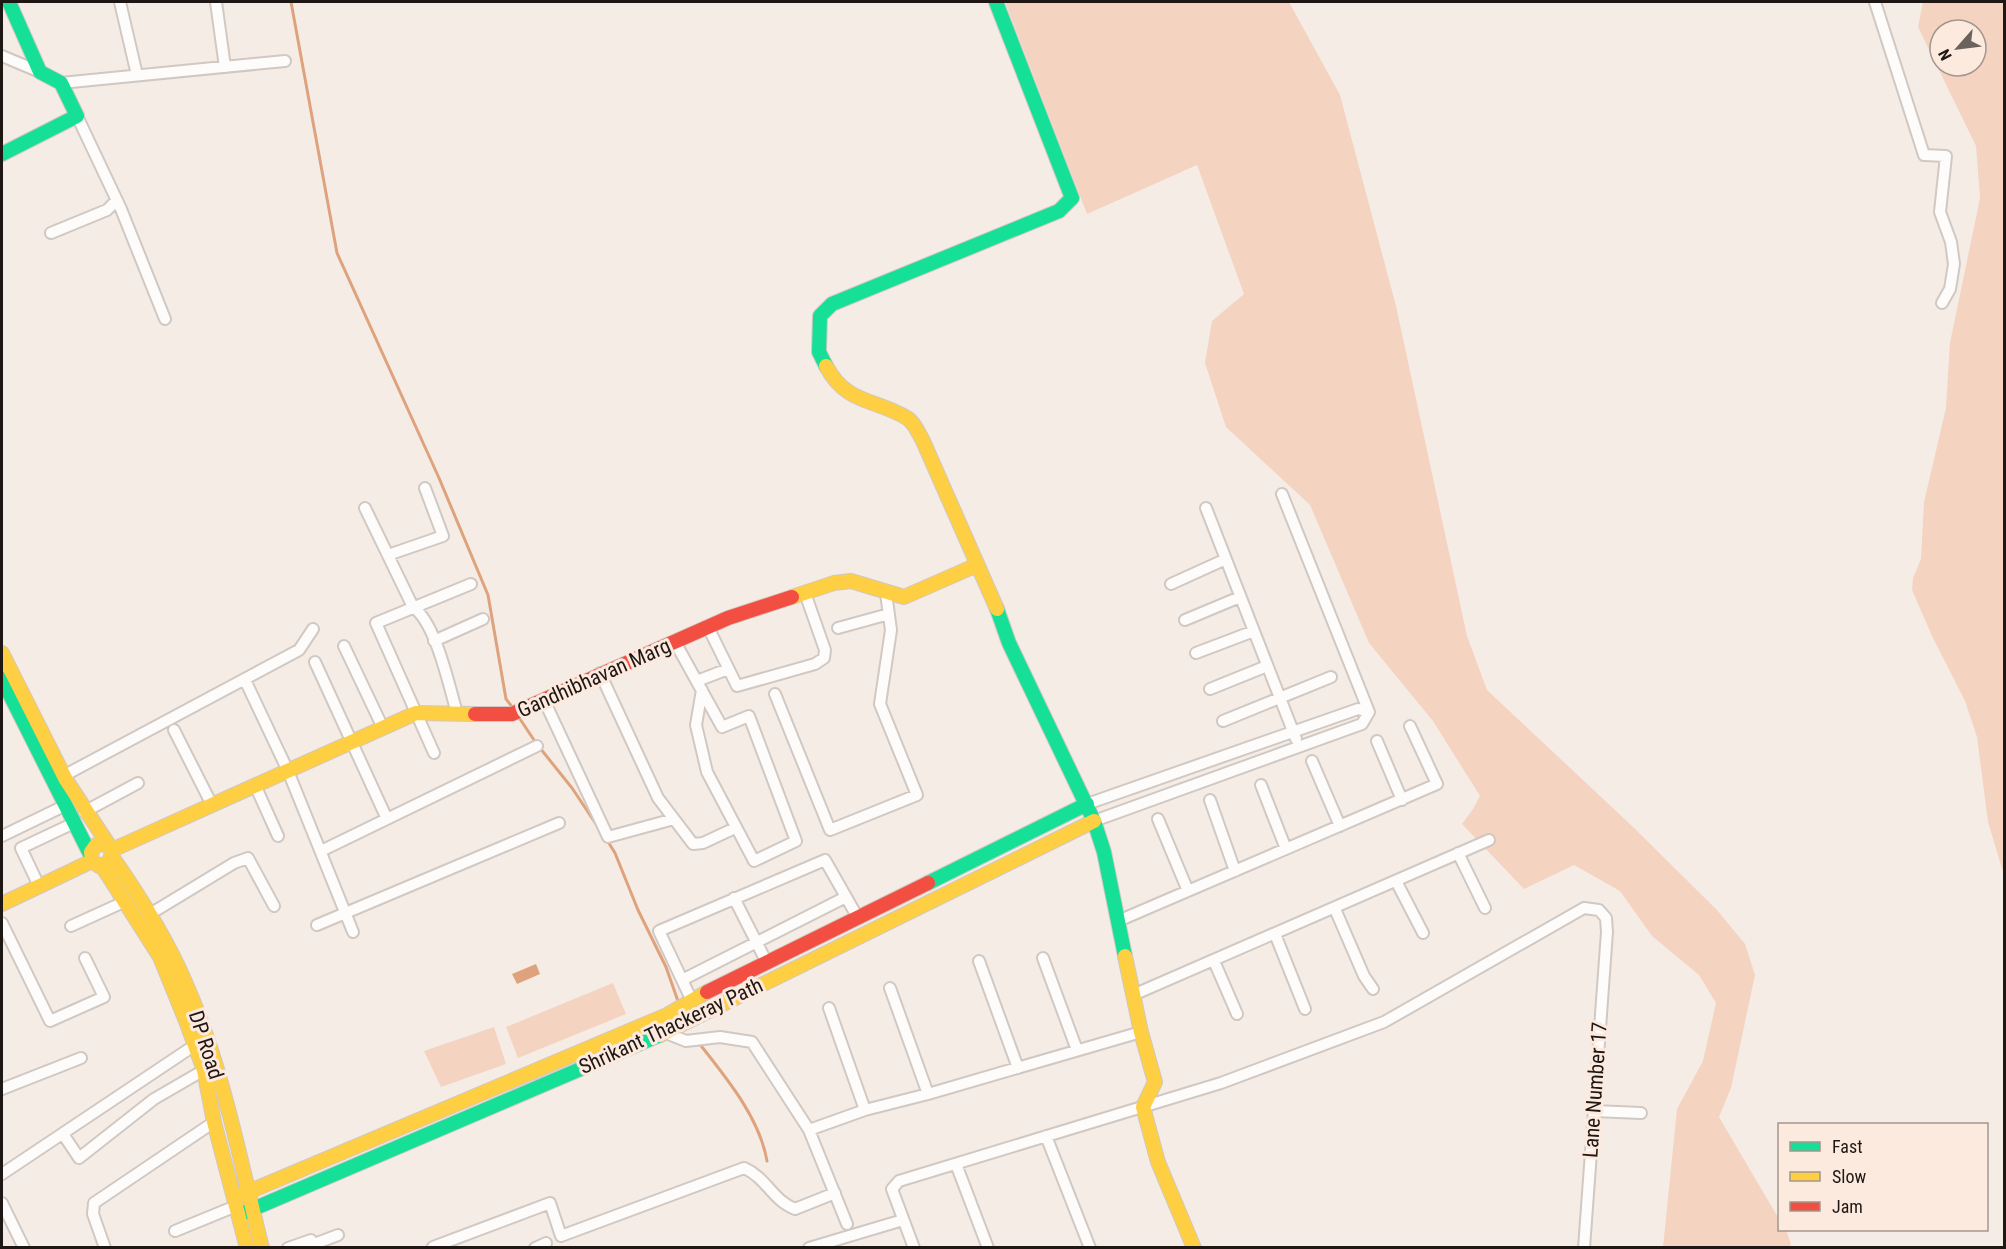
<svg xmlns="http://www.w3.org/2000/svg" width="2006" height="1249" font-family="'Roboto Condensed',sans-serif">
	<rect width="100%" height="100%" fill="#f6ece6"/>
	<!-- green -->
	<path fill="#f4d3c0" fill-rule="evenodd" d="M1005,2H1289L1340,95L1396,306L1467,636L1487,690L1632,826L1717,910L1745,944L1755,975L1731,1088L1719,1117L1779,1219L1780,1230H1786L1791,1244L1789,1247H1663L1677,1109L1703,1061L1716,1003L1699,975L1652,936L1620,891L1574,865L1524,889L1462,824L1473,809L1480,796L1433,721L1369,643L1310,505L1226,427L1205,363L1212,321L1244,294L1197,165L1087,214Z
		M1923,2H2004V875L1988,822L1977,737L1965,701L1932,636L1912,590L1913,578L1921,559L1924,502L1946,408L1950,343L1980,198L1976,146L1918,27ZM1940,30H1976V66H1940Z
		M613,983L626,1014L518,1058L506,1027Z
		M494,1027L506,1064L441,1087L424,1051Z"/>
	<!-- water -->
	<path fill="#dea37c" d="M536,964L540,974L517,984L512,974Z"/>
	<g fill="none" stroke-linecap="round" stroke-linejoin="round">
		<!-- stream -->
		<path stroke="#dea37c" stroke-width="3" d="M291,2L337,253L439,478L488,595L506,699L513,708
			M518,716L536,743
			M540,748L572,788L598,827
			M607,840L615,853L638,910L666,967L679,1004
			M698,1042C725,1076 760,1118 767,1161"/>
		<defs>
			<path id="street" d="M120,2L137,75
				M216,2L225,67
				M1875,2L1924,155L1946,156L1940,212L1951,242L1954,264L1950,289L1942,303
				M2,56L40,72
				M61,83L285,61
				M77,116L121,209L165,319
				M51,233L107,210L117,200
				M1282,494L1369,712
				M365,508L413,607C436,623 449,686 457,713
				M1206,508L1296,739
				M388,555L443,536L425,488
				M1171,584L1226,559
				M1185,620L1240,597
				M708,627L737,686L815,664L824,658L825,650L805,593
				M838,628L889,614
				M434,641L483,619
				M675,642L722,727L749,716L796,841L754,861L707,772L696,725L702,690
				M344,646L383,728
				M1196,653L1254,631
				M315,662L387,819
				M600,673L658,798L693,844L703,843L735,828
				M245,680L288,771L353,932
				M697,681L728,669
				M1210,689L1267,666
				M775,694L830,830L917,795L880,704L891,630L886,593
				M544,700L608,837L674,819
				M1223,721L1331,677
				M174,730L212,805
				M1377,741L1402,800
				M434,753L376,623L471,584
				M1312,761L1340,826
				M65,775L299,650L313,629
				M255,785L278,836
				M1261,785L1286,849
				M1210,800L1235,871
				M1087,804L1358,709L1369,712
				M84,812L138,783
				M1158,819L1188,891
				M1094,821L1362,724L1369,712
				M2,836L66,805
				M321,851L537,746
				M1458,853L1485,908
				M1396,881L1423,933
				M39,886L21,848L74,823
				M734,898L767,963
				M1335,909L1364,976L1373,989
				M150,914L234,863L248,858L274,906
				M1118,921L1437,784L1410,726
				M2,923L50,1021L104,997L85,958
				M317,925L559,823
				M71,926L126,901
				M1275,934L1305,1009
				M1043,958L1077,1050
				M979,961L1018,1068
				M1214,961L1237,1014
				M682,980L846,897
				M890,988L928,1094
				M1133,995L1489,840
				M692,1001L659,931L825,860L858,918
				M829,1008L865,1110
				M666,1033L686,1041L720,1037L752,1042L809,1130L847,1224
				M2,1089L81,1058
				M1594,1111L1641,1113
				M809,1130L865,1110L928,1094L1141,1032
				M63,1134L79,1158L154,1099L204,1070
				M1046,1136L1090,1248
				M956,1164L988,1248
				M2,1174L201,1041
				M2,1203L24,1248
				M175,1231L236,1206
				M433,1247L550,1203L561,1236L744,1168C766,1177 773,1201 795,1209L835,1193
				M105,1248L93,1214L94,1203L214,1122
				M288,1248L311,1240
				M304,1248L338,1235
				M535,1248L546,1243
				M809,1248L903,1220
				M914,1248L892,1189L899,1181L1221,1083L1384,1022L1584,908L1599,910L1606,918L1607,932L1584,1248"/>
			<path id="fast" d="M2,154L77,116L61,83L40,72L9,2
				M826,366L819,352L820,316L832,304L1059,211L1072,198L996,2
				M997,609L1009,643L1094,821L1104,852L1125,956
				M2,679L91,856
				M928,883L1087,804
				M239,1215L660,1035"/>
			<path id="slow" d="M826,366C847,405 874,398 907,418C914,422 919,434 923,441L997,609
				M792,597L834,583L851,581L904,597L977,565
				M2,653L66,780L112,850L110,862L99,866L92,861L91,852L96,845L105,844
				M112,850L416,713L475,714
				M113,858C141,898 167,939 186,984C223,1068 240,1160 262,1248
				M102,866L160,957L186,1021L204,1070L214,1122L247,1248
				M2,904L92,861
				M1125,956L1141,1032L1155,1082L1143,1107L1158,1162L1194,1248
				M660,1035L1094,821
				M234,1198L667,1015L707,992"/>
			<path id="jam" d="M475,714H512L728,618L792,597
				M707,992L928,883"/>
		</defs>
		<!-- street casing -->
		<use href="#street" stroke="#d0c8c2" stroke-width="14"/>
		<!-- fast casing -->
		<use href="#fast" stroke="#d0c8c2" stroke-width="16"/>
		<!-- slow casing -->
		<use href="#slow" stroke="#d0c8c2" stroke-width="16"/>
		<!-- jam casing -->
		<use href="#jam" stroke="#d0c8c2" stroke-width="16"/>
		<!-- street -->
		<use href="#street" stroke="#fefcfb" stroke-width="10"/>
		<!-- fast -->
		<use href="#fast" stroke="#16e098" stroke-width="14"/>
		<!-- slow -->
		<use href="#slow" stroke="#ffcf43" stroke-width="14"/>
		<!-- jam -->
		<use href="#jam" stroke="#f24e42" stroke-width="14"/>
	</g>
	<g text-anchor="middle" stroke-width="6" stroke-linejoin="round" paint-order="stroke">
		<!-- street labels -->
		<g font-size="21" fill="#1f1713" stroke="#fdeadf">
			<text transform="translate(594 678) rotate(-24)" y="7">Gandhibhavan Marg</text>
			<text transform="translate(671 1026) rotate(-25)" y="7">Shrikant Thackeray Path</text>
			<text transform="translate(206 1045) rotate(72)" y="7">DP Road</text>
			<text transform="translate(1595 1090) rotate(-86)" y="7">Lane Number 17</text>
		</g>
	</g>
	<!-- border -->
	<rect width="2006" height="1249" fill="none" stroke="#1f1713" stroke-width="6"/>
	<!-- legend -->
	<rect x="1778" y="1123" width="210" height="108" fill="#fdeadf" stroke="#a4968d" stroke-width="1.5"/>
	<rect x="1790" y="1142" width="30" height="9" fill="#16e098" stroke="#a4968d" stroke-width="1.5"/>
	<text x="1832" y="1153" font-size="18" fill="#1f1713">Fast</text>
	<rect x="1790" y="1172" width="30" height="9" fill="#ffcf43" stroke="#a4968d" stroke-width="1.5"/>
	<text x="1832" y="1183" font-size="18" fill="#1f1713">Slow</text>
	<rect x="1790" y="1202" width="30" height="9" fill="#f24e42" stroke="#a4968d" stroke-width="1.5"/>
	<text x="1832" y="1213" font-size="18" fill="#1f1713">Jam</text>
	<!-- north arrow -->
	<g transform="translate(1958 48) rotate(242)"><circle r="28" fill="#fdeadf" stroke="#a4968d" stroke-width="1.5"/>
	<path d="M0-4.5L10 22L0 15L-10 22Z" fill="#6a625d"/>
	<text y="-9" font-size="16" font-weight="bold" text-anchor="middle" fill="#1f1713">N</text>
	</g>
</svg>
